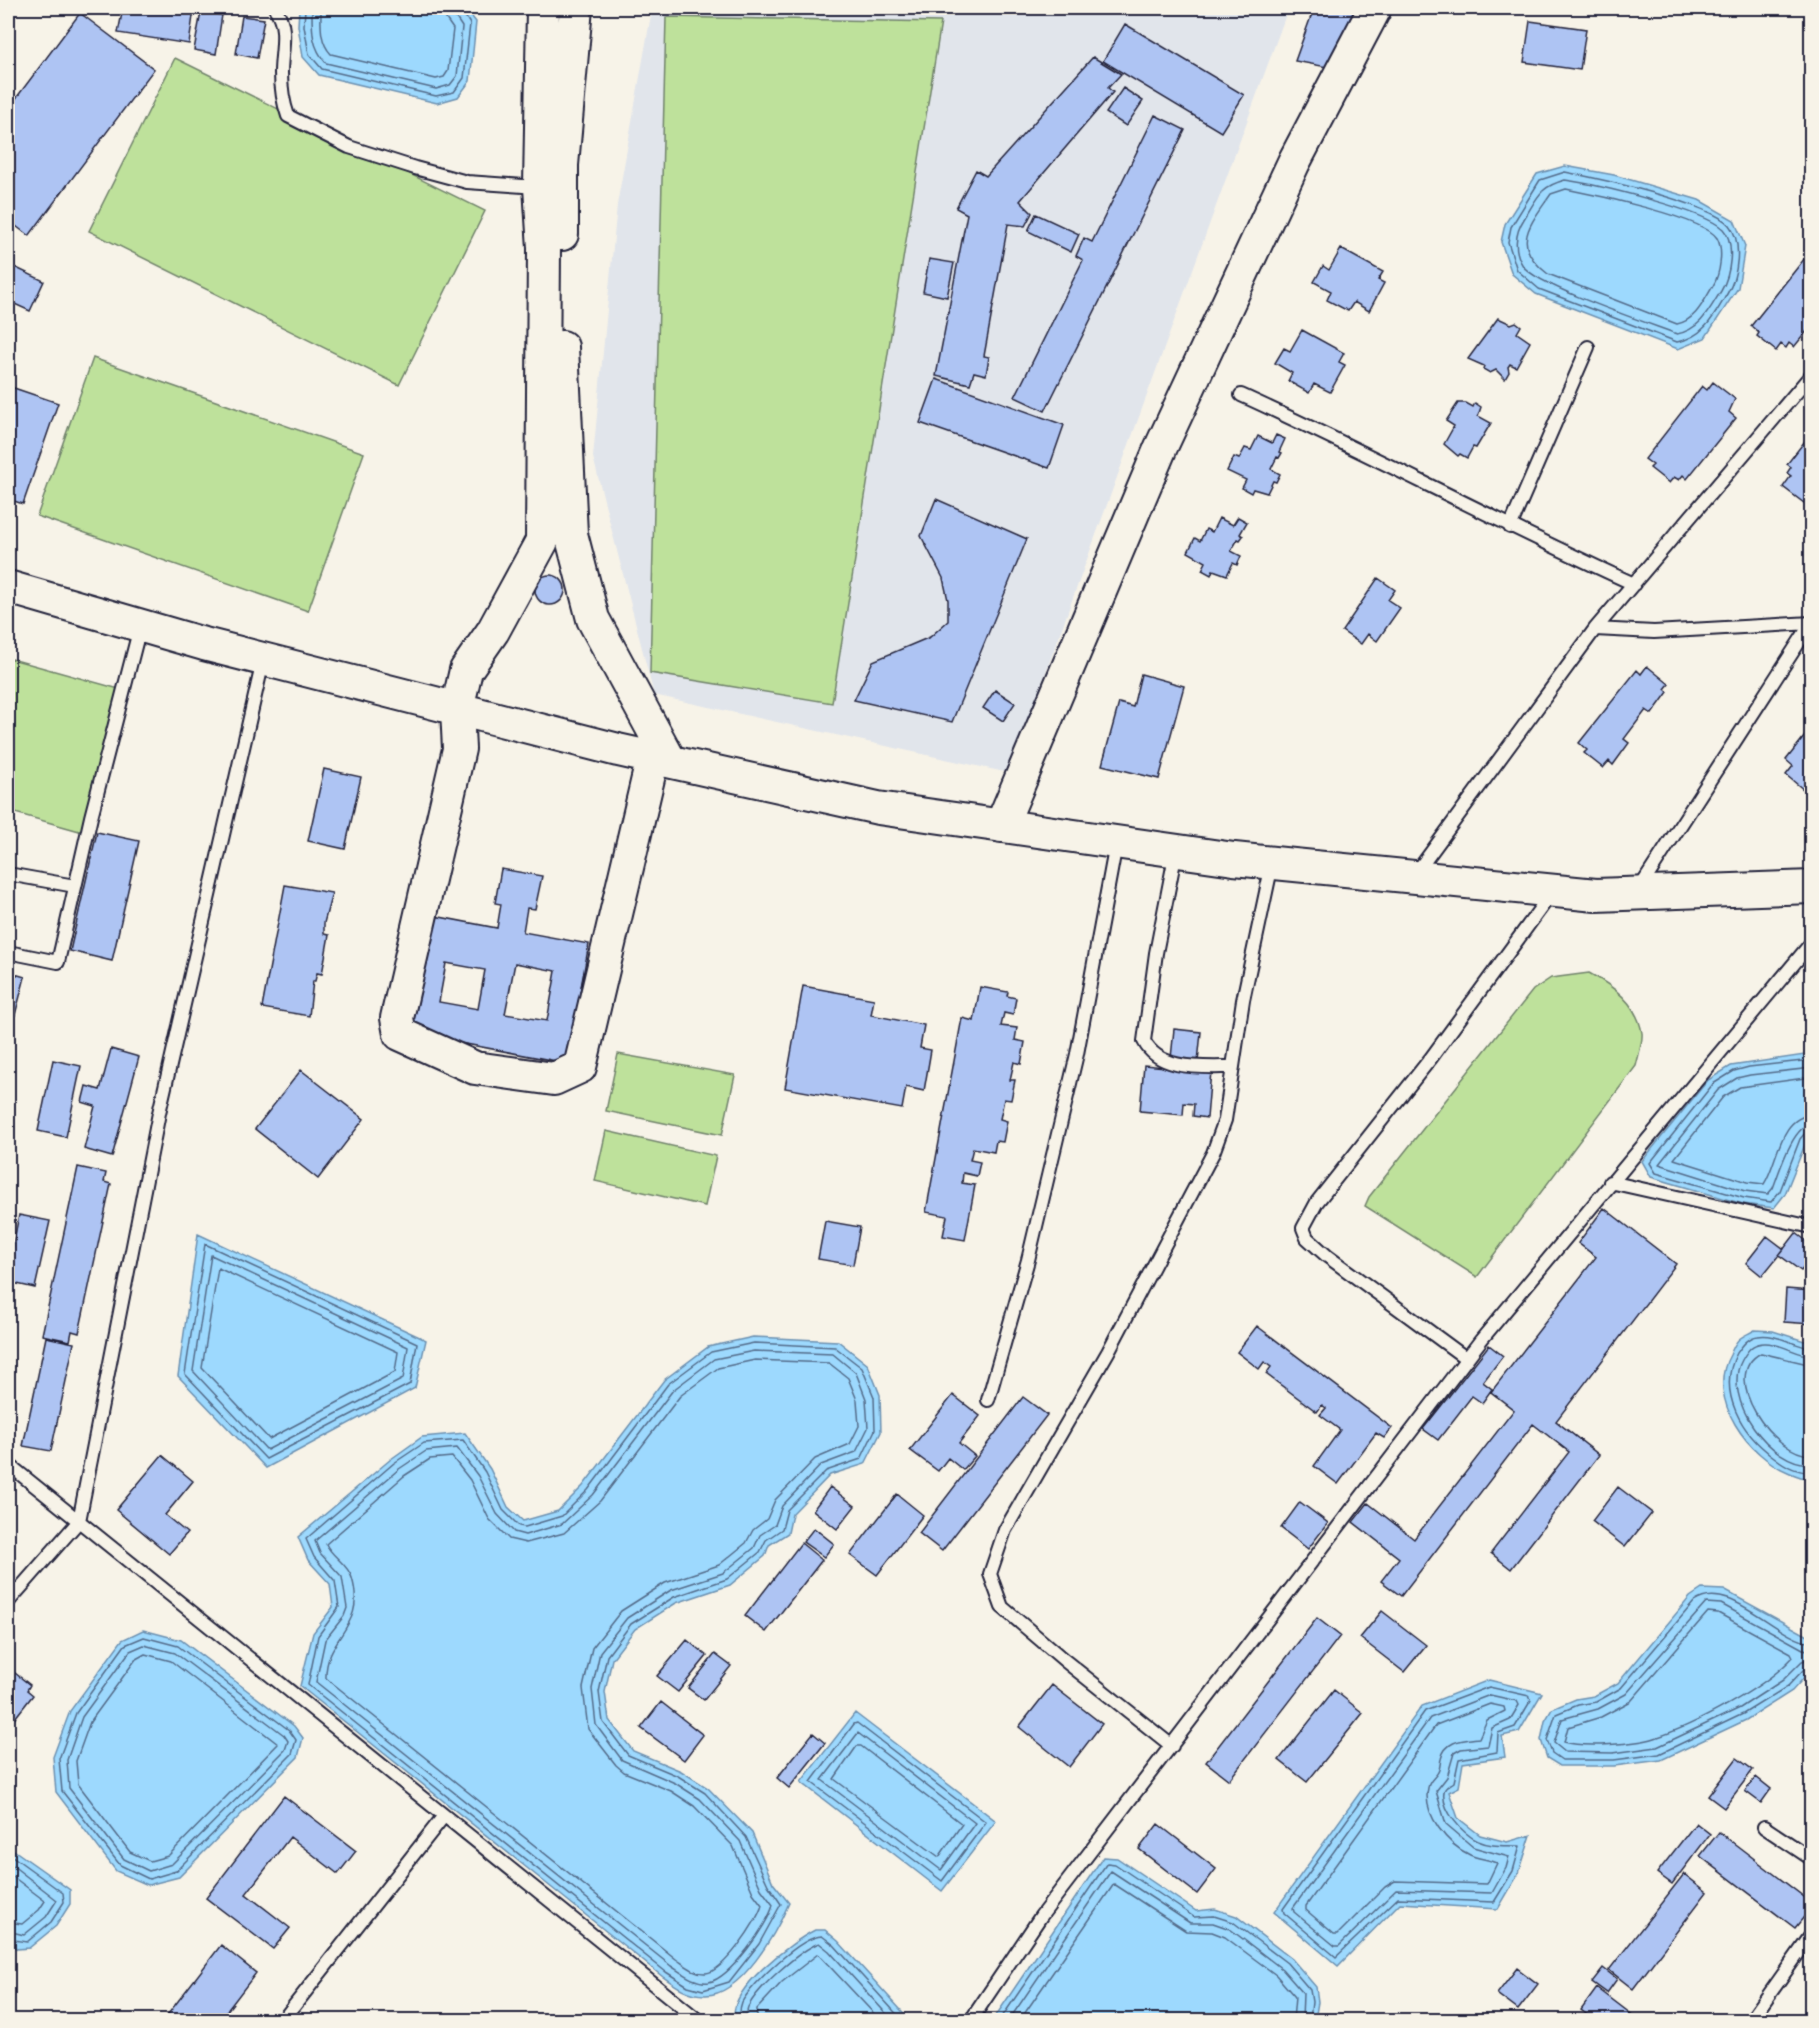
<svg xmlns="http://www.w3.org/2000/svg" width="1819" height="2028" font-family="'Gochi Hand',sans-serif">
	<rect width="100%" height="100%" fill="#f7f3e8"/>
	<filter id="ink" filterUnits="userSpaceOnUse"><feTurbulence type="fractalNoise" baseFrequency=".0167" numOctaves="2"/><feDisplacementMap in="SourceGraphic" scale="12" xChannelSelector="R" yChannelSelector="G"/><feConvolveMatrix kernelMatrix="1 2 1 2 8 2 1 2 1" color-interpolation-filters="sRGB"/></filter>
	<g filter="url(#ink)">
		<!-- built -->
		<path fill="#e1e5eb" d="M669,8L1288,9L1009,773L654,695L593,457L617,205L651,15Z"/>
		<!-- green -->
		<path fill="#bee19b" stroke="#70826b" stroke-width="1.5" d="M666,17L941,22L832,703L650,673Z
			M175,58L485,211L399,385L89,231Z
			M93,358L364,453L308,611L37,516Z
			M8,658L130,692L90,834L8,811Z
			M1589,973C1613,986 1637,1003 1642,1033C1643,1042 1638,1057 1636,1066L1477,1277L1365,1206L1369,1197L1533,990L1551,978Z
			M618,1054L735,1075L722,1135L606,1111Z
			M606,1131L716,1156L705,1206L595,1181Z"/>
		<!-- water -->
		<path fill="#9dd9fe" stroke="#6c90b0" stroke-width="1.5" d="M299,8H465L476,22L470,81L458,97L437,103L319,75L303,57L298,26Z
			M1565,166L1614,175L1699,200L1734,220L1745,246L1738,288L1705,338L1678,349L1536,294L1512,274L1501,242L1505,224L1537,174Z
			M1811,1054V1134L1806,1142L1785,1194L1774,1208L1743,1204L1651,1177L1642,1161L1708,1080L1731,1066Z
			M198,1234L426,1340L415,1388L266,1468L178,1376Z
			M1755,1330L1773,1331L1811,1343V1477C1803,1479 1798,1476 1790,1473C1749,1457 1705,1399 1730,1355C1732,1350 1735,1343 1739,1339C1744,1335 1750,1333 1755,1330Z
			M753,1337L838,1341L868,1365L880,1395L881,1432L865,1464L830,1475L792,1514L788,1533L769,1545L765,1556L730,1585L676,1603L635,1629L612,1659L605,1692L609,1720L633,1751L681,1771L708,1788L752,1833L773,1883L789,1903C776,1933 741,1996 705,1995C688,1995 676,1986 663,1977L300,1686L313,1633L333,1607L330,1584L308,1560L298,1537L391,1459L422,1437L465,1433L490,1469L508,1507L523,1521L558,1511L583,1486L664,1380L708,1347Z
			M1702,1589L1724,1590L1810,1637L1811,1670L1792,1691L1746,1720L1661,1760L1614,1766H1560L1547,1758L1541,1740L1545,1721L1552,1709L1576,1699L1594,1696L1618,1683L1690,1597Z
			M143,1630L181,1640L294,1726L303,1738L298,1757L179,1877L148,1885L116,1871L56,1792L53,1757L70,1711L122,1640Z
			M1489,1680L1542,1693L1519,1732L1502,1736L1505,1757L1463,1763L1459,1787L1449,1792L1458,1818L1480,1835L1507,1842L1531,1835L1519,1873L1498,1909L1400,1903L1338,1966L1274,1912L1422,1706Z
			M855,1713L996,1821L942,1891L801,1782Z
			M8,1846L70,1890V1904L56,1926L29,1948L18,1949L8,1944Z
			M1103,1857L1117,1858L1196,1911L1215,1909L1236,1916L1292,1959L1316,1987L1318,2002L1315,2020H993Z
			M815,1930H825L838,1941L910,2020H735C726,1991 791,1942 815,1930Z"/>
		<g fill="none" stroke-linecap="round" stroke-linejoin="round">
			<!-- shore -->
			<path stroke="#536b89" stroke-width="1.5" d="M305,8L304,26L309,54L322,69L436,96L454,92L464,78L470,24L460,8
				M312,8C312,29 311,46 326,63L436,89L450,85L457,76L462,27L454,15L453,8
				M321,8C321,24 319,41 331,54L436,79L444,77L448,71L453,29L446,19L444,8
				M1565,172C1596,178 1711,203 1729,225C1743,242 1738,276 1727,294C1714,316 1704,337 1677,342L1539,289L1517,270L1508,242L1511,227L1540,180Z
				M1565,180C1594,184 1704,210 1723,229C1736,243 1730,276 1721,291C1709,310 1701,329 1677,334C1648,323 1537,286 1523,266C1513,250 1515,233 1524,219C1538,197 1539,187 1565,180Z
				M1566,189C1592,194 1705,218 1717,238C1724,250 1720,274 1713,286C1703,302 1696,320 1677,324L1548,274C1510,245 1529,226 1551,194Z
				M1812,1060L1749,1067L1734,1071L1713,1084L1650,1163L1656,1173L1744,1198L1771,1202L1780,1191L1800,1139L1806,1132L1812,1131
				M1812,1068L1750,1075L1737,1078L1718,1090L1659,1164L1745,1191L1768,1194L1773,1188C1780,1170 1793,1125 1812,1124
				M1812,1077L1740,1087L1723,1097L1674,1159L1747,1182L1764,1184C1778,1163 1779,1116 1812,1115
				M205,1244L417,1343L410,1384L266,1459L185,1374Z
				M211,1255L408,1347L403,1379L267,1450L193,1371Z
				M218,1268L398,1352L395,1372L269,1439L202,1368Z
				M754,1343L835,1347L862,1368L874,1397L875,1430L861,1459L826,1471L787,1510L782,1529L766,1540L760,1552L727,1579L674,1597L631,1624L607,1656L599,1692L603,1722L628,1755L678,1776L705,1793L746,1837L768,1885L781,1904L759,1944L729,1982L703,1990L688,1986L666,1972L308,1685L318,1636L339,1607L335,1581L314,1557L306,1539L394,1463L424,1443L463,1440L485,1472L503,1510L519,1526L525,1527L562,1516L588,1490L668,1384L711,1352Z
				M1812,1348C1794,1346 1776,1333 1758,1336C1748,1337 1742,1346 1737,1353C1716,1392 1742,1434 1774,1457C1784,1465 1798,1473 1812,1472
				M754,1351L833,1354L856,1373L866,1399L868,1428L856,1452L821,1465L782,1506L775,1525L760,1535L754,1548L723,1573L671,1590L627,1618L600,1652L592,1689L596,1725L622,1760L675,1783L700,1799L740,1841L761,1889L773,1905C768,1925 730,1978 709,1982C695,1984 682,1973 671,1966L316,1682L325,1640L344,1616L347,1608L342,1577L320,1553L315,1541L399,1469L426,1451L457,1448L478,1476L497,1514L514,1532L525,1535L562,1524L593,1495L673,1390L714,1359Z
				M1812,1356C1795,1355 1775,1339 1758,1344C1750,1346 1746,1353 1742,1360C1721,1398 1770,1466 1812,1464
				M755,1360L829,1363L848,1378L857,1400L859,1426L850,1444L815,1459L775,1500L767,1519L753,1530L746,1543L719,1565L665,1583L621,1611L592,1648L583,1688L588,1729L616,1765L624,1772L671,1791L694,1806L733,1846L753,1893L762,1905C758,1921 723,1972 706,1973C695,1974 685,1965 676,1959L326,1678C325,1634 367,1629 352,1578C348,1564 332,1557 326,1544L404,1476L430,1459L452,1457L470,1480L489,1519L509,1539L526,1543L564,1533L600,1501L680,1396L718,1368Z
				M1812,1365L1761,1353C1717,1376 1774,1456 1812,1455
				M1708,1612L1718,1613L1791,1653L1793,1657C1766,1687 1695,1725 1655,1738C1636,1744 1584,1748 1564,1742L1568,1727L1601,1717L1631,1701Z
				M144,1637L178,1646L289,1730L296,1740L292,1754L176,1871L149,1879L120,1865L62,1791L59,1759L76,1713L125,1645Z
				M1812,1643C1776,1639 1729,1577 1694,1602L1621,1688L1596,1702L1578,1705L1556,1714L1547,1740L1552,1753L1562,1760H1614L1659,1754L1743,1714L1788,1686L1805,1668L1812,1666
				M144,1645L175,1653L284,1735L288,1741L285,1750L172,1864L149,1871L124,1859L69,1788L67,1760L82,1717L130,1651Z
				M1812,1651L1803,1649L1721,1604L1706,1603L1626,1694L1598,1709L1562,1719L1554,1743L1565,1752L1613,1753L1657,1747L1740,1708L1783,1680L1802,1661L1812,1659
				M145,1654L171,1661L278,1744L168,1856L150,1861L130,1852L78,1784L76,1761L90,1722L136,1659Z
				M1489,1687L1529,1696L1531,1700L1515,1727L1498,1733L1497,1752L1459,1759L1454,1782C1450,1785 1444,1787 1444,1792C1441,1810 1463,1834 1478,1841C1491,1847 1506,1845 1520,1846L1513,1871L1494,1902L1398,1898L1336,1957L1284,1913L1283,1909L1425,1711Z
				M1490,1695L1517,1701L1519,1705L1510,1720L1492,1728L1488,1746L1461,1749L1454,1753L1447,1777L1436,1791L1446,1824L1473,1847L1509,1857L1506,1868L1492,1893L1396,1890L1339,1946H1335L1294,1912L1293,1908L1430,1718Z
				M1490,1704L1504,1707L1505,1711L1487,1720L1479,1738C1463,1740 1445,1740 1441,1759C1440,1763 1440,1769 1438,1772C1435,1778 1429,1780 1428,1788C1422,1814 1448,1845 1470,1855C1478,1859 1488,1859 1497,1863L1487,1884L1395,1881L1385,1887L1338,1934H1334L1306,1910V1906L1436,1725Z
				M857,1723L986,1822L942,1881L811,1782L854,1724Z
				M858,1733L975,1823L941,1870L822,1780Z
				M857,1746H861L962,1824L939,1857L834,1779Z
				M8,1853L63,1893L64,1902L51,1922L27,1942L8,1939
				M8,1862L57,1900L46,1917L24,1935L8,1931
				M8,1873L45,1901L39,1910L22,1924L8,1922
				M740,2020C740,2014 739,2009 742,2002C752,1984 801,1936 822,1936L834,1945L902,2020
				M748,2020C748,2015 746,2011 748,2007C758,1987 799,1951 819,1943L829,1951L892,2020
				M757,2020V2009L782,1982L818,1954L880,2020
				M1000,2020L1107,1863L1115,1864L1194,1917L1214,1916L1233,1922L1287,1963L1310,1990L1312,2002L1310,2020
				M1009,2020L1111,1871L1190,1923H1213L1230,1929L1282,1969L1303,1993L1302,2020
				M1020,2020L1114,1884L1186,1931L1212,1932L1225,1937L1276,1975L1295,1997L1293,2020"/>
		</g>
		<!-- building -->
		<path fill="#aec4f3" stroke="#22223b" stroke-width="1.5" fill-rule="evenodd" d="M123,8L194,9L189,44L118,33Z
			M1314,8H1357L1332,68L1295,61Z
			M201,12L222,15L216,54L194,50Z
			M80,13L154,69L29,236L8,220V109Z
			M242,16L264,19L257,58L236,54Z
			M1530,21L1586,29L1580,70L1524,62Z
			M1125,24L1244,95L1221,132L1103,61Z
			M1093,57L1121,74L1108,88L1113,92L1020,201L1032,213L1025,226L1008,224L984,356L989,357L986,375L974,372L970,384L936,376L967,214L956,208L976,170L986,176Z
			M1123,88L1143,101L1126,126L1106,113Z
			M1155,115L1185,130L1045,411L1015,397L1083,260L1076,256L1084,238L1092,242Z
			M1036,214L1079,234L1071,252L1028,231Z
			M1341,249L1383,272L1378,280L1384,283L1369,311L1354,302L1348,311L1327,300L1331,291L1314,282L1323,266L1329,270Z
			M1809,253L1812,255V325L1794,347L1789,343L1786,348L1781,344L1776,351L1757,336L1759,333L1751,326Z
			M929,259L954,263L947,297L923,292Z
			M8,264L44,281L30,311L8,301Z
			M1498,318L1511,324L1516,322L1521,326L1517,333L1530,342L1516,367L1510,364L1508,367L1509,372L1505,379L1496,370L1490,373L1483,369L1484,366L1468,359Z
			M1302,330L1344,353L1339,362L1345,365L1330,392L1314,384L1309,393L1288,381L1292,373L1275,363L1284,348L1290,351Z
			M936,379L1064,425L1049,468L920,423Z
			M1713,382L1735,399L1729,412L1736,418L1687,479L1683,475L1679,480L1674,477L1669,483L1650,468L1653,465L1645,459L1702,386L1707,390Z
			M8,386L58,403L23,504L8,499Z
			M1458,403H1466L1473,407L1475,403L1481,407L1478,416L1491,423L1476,448L1473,447L1467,458L1460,454L1458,456L1444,444L1454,426L1446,421Z
			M1812,432V493L1804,503L1783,487L1791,476L1787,473L1791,467L1787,464Z
			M1276,435L1285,439L1279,452L1282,453L1279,458L1277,457L1271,469L1280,474L1276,482L1273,481L1267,493L1253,489L1251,493L1242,488L1246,480L1227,471L1234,457L1239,459L1245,448L1251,450L1258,436L1272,443Z
			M936,499L1027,539L952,722L854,700L873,661L930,637L948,621V600L943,578L921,536Z
			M1238,517L1247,522L1240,534L1243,536L1240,540L1238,539L1231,551L1241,556L1237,565L1233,563L1227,575L1213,570L1211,575L1202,570L1206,562L1188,552L1195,538L1200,541L1206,529L1212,532L1219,518L1233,525Z
			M535 590a15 15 0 1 1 30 0a15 15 0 1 1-30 0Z
			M1378,578L1395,590L1388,600L1400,608L1377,641L1368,634L1361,644L1342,631Z
			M1647,666L1669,684L1665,689L1668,692L1652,714L1646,710L1624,739L1629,743L1613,765L1609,761L1603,768L1584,753L1587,750L1579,743L1637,670L1641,674Z
			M1141,674L1184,686L1159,779L1102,765L1119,703L1133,707Z
			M995,690L1015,703L1003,721L983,708Z
			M1812,727V780L1804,790L1786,775L1793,766L1786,760Z
			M324,769L361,777L345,849L308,841Z
			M97,832L139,841L112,961L70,951Z
			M501,869L542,876L535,909L527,908L523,932L589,944L567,1063L407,1033L429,915L497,928L501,904L495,903ZM446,963L485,970L478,1009L439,1002ZM515,963L556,971L547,1021L505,1014Z
			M285,885L332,893L324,923V934L329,935L322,974L317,973L315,981H313L309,1016L262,1008Z
			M8,972L25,977L15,1015L8,1013Z
			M803,986L874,999L871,1015L924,1025L920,1048L931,1050L924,1091L906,1087L902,1109L785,1088Z
			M980,987L1008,992L1007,996L1016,998L1013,1015L1004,1013L1001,1026L1017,1028L1015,1040L1025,1042L1021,1064L1014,1062L1010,1080H1015L1011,1100L1004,1099L1000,1119L1007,1121L1003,1142L996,1141L994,1152L973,1148L970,1160L980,1162L977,1176L963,1173L962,1183L975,1185L965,1240L943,1236L947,1216L926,1212L962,1018L974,1021Z
			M1174,1029L1201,1032L1198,1062L1211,1071L1207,1118L1193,1116L1194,1104L1184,1103L1183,1115L1140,1111L1144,1065L1176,1068L1171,1058Z
			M111,1049L139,1057L112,1157L84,1149L95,1106L82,1102L86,1086L100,1090Z
			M53,1060L81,1066L66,1137L38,1131Z
			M301,1070L364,1119L318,1179L255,1129Z
			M78,1167L106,1173L104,1182L111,1184L79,1333L72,1331L70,1341L42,1335Z
			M1604,1208L1676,1264L1556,1421L1599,1455L1511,1569L1491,1553L1569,1452L1533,1424L1401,1596L1381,1581L1399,1558L1353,1522L1368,1503L1414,1539L1514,1410L1491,1392L1596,1257L1578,1243Z
			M19,1215L50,1221L35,1288L8,1282V1270Z
			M825,1221L860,1227L853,1265L818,1259Z
			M1796,1233L1812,1245V1257L1801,1271L1779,1255Z
			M1767,1236L1784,1249L1762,1276L1746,1263Z
			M1786,1289L1812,1291V1324L1784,1322Z
			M1257,1326L1392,1428L1384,1438L1376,1433L1338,1484L1314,1466L1340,1430L1320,1415L1326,1408L1322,1405L1317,1412L1266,1374L1271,1367L1264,1362L1259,1369L1237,1352Z
			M46,1337L74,1343L51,1451L23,1446Z
			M1489,1345L1503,1356L1483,1382L1492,1389L1482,1403L1472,1396L1438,1440L1423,1429Z
			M953,1395L980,1416L959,1443L975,1456L963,1470L948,1458L938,1471L910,1450Z
			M1023,1397L1047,1415L942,1551L919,1533Z
			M162,1455L193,1481L165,1515L187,1533L169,1554L116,1510Z
			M830,1487L855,1506L837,1529L813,1510Z
			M1618,1487L1652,1513L1625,1547L1592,1521Z
			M897,1494L923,1515L877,1575L850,1555Z
			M1300,1502L1328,1523L1308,1549L1281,1528Z
			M814,1528L834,1544L824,1557L803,1542Z
			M801,1543L822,1560L766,1632L745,1616Z
			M1382,1611L1426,1645L1404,1672L1360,1638Z
			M1317,1618L1340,1636L1229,1780L1206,1762Z
			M687,1640L707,1656L678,1692L657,1676Z
			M715,1654L731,1666L704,1700L688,1688Z
			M15,1673L30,1685L27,1690L33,1695L8,1727V1680Z
			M1052,1685L1102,1724L1069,1767L1019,1727Z
			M1334,1690L1363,1713L1307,1782L1279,1760Z
			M661,1702L703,1735L684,1760L641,1728Z
			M813,1733L825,1743L789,1788L777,1778Z
			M1737,1758L1753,1770L1724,1808L1708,1796Z
			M1756,1777L1771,1789L1761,1803L1745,1791Z
			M284,1796L356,1851L338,1874L290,1837L246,1894L290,1928L273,1949L206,1898Z
			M1696,1823L1710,1834L1672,1884L1657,1873Z
			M1158,1824L1216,1869L1197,1894L1139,1849Z
			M1719,1832L1812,1903V1907L1795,1928L1700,1856Z
			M1684,1874L1707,1892L1633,1989L1609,1970Z
			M221,1945L256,1973L220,2020H168L165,2018Z
			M1517,1968L1538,1984L1518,2010L1497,1994Z
			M1603,1968L1617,1979L1607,1993L1592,1982Z
			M1597,1988L1639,2020H1594L1581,2010Z
			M1812,2002V2020H1809L1802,2015Z"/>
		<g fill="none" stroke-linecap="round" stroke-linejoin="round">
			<defs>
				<path id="lane" d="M275,8C289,28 281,50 281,73C281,88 283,102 288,116L349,147L415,168L467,182L538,187
					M1241,395C1374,455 1501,524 1634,584
					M1510,527L1588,347
					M1595,629L1654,632L1812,623
					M1176,851L1156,953L1144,1041C1159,1071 1202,1067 1231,1067
					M1416,873L1595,629L1812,374
					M8,874L75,886
					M1638,891L1812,622
					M8,952L58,962L91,817L140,627
					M1610,1182L1807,1226
					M1467,1359L1327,1256L1307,1238L1303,1228L1317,1202L1431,1058L1551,894
					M988,1400L1028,1260L1077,1054L1116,844
					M8,1464L698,2020
					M8,1602L79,1521L159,1113L263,661
					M1172,1746L1064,1660L1002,1607L990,1574L1005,1530L1108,1352L1213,1153L1225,1120L1243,1000L1272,864
					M1764,1827L1812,1859
					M283,2020L443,1817
					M971,2020L1041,1916L1481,1340L1812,942
					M1751,2020L1812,1934"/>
				<path id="secondary" d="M543,8L540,187L544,248L542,541L493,631L466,670L457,709L459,749L397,1018L400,1034L475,1068L554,1079L580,1067L653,757
					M562,234V165L576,8
					M562,347L571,534L593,619L670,761
					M8,587L204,644L618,750L878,808L1234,859L1596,895L1812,887
					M1001,826L1161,447L1294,162L1375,8"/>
			</defs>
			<!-- lane casing -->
			<use href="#lane" stroke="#22223b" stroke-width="16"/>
			<!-- secondary casing -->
			<use href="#secondary" stroke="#22223b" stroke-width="36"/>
			<!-- lane -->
			<use href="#lane" stroke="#f7f3e8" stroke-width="12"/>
			<!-- secondary -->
			<use href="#secondary" stroke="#f7f3e8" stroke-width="32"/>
		</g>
	</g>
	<!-- margin -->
	<rect width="1819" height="2028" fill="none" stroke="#f7f3e8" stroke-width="30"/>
	<rect x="15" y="15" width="1789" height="1998" fill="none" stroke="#22223b" stroke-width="2" filter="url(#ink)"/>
</svg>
